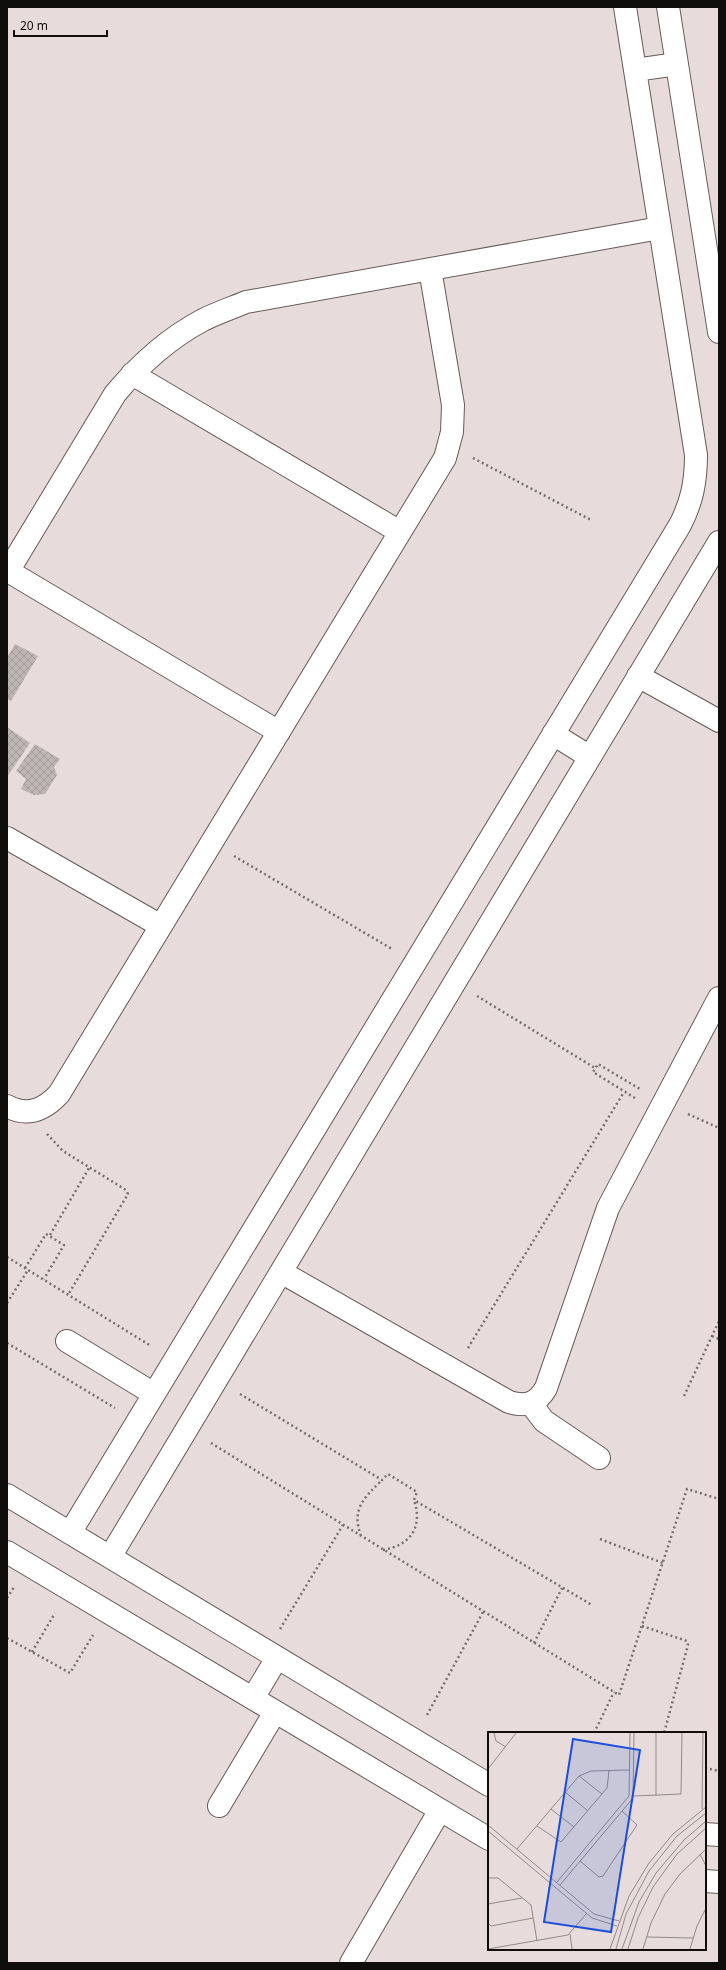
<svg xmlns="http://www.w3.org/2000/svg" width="726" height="1970" font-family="'Noto Sans',sans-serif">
	<defs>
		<pattern id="building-cross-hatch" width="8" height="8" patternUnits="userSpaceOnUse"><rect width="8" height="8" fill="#bfb5b4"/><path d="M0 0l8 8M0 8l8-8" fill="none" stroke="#a39a9a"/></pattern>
	</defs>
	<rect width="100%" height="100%" fill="#e7dcdb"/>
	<!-- building -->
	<path fill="url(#building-cross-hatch)" d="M15,644L38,656L11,701L7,699V658Z
		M7,727L30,743L7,777Z
		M35,744L60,759L54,767L57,775L45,794L34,795L21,789L26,779L16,771Z"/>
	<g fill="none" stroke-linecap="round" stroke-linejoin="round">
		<defs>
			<path id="minor" d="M668,7L719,332
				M635,70L677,64
				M132,374L400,532
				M8,571L279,732
				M7,573L115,394C140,364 169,338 203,320C217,313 232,308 246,302L660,228
				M638,676L719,721
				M553,734L590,757
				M7,838L161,926
				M7,1106C27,1117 44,1110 59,1094L445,458L452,432L453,405L430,269
				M281,1272L509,1402C526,1407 537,1404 546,1388L608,1208L719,998
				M67,1341L154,1394
				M531,1404L544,1421L599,1458
				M7,1495L489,1785
				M70,1533L680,525C692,502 696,481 696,455L625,7
				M7,1552L489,1839
				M110,1557L719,542
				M253,1698L277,1658
				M219,1806L275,1712
				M705,1834L719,1835
				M705,1881L719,1882
				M351,1963L440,1810"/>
		</defs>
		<!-- minor casing -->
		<use href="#minor" stroke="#645b5a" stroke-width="24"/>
		<!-- path -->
		<path stroke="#76706f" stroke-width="2.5" stroke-dasharray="2 3" stroke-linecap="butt" d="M473,458L591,520
			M234,856L392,949
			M477,996L595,1068
			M635,1098L593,1072L598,1064L640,1089
			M688,1114L719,1128
			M47,1134L63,1151L126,1190L128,1194L68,1295
			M50,1235L89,1168
			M7,1257L151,1346
			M25,1268L46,1234L64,1245L44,1279
			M7,1303L28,1270
			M712,1336L719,1339
			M7,1343L115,1408
			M468,1348L624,1092
			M240,1394L382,1480L388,1474L417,1492L414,1500L592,1605
			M684,1396L719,1321
			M211,1443L619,1695L687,1489L719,1499
			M361,1536C351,1509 364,1498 382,1480
			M600,1539L663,1563
			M383,1550C411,1545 423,1527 414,1500
			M7,1598L14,1587
			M642,1626L687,1641L688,1645L664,1733
			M280,1629L343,1525
			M7,1638L70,1673L93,1635
			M534,1643L562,1588
			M32,1652L55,1613
			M427,1715L483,1612
			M594,1733L614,1692
			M705,1768L719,1771"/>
		<!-- minor -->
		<use href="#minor" stroke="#fff" stroke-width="22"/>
	</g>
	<!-- overview -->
	<g transform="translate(488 1732)">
		<rect width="218" height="218" fill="#e7dcdb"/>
		<path fill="none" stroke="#918989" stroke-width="1" d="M6,1L8,9L18,15M168,1V64M0,37L28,1M91,44L114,62M77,60L100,79M146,64L193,62L194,1M63,77L86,95M214,77L215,1M0,93L106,182L131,189M49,94L73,110L119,56L121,39M0,99L104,186L129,194M29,117L91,44L103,39L142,38M212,122L218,134M92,129L111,145L115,144L149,93L134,79M0,146H10L43,173L49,209M69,150L141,64L142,1M72,153L145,66L146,1M0,172L34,166M0,191L3,194L45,186M82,202L84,217M159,205L205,206M0,217L80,203L99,181M122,217L141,164L161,131L185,102L218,75M128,217L138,182L161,139L189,104L218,81M134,217L151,170L168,141L196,108L218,89M140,217L150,186L165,155L189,122L218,96M155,217L163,191L177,162L192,142L218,117M202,217L209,194L218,176"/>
		<path fill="#1d4ed8" fill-opacity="0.15" stroke="#1d4ed8" stroke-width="2" d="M85,7L152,18L123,200L56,190Z"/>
		<rect width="218" height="218" fill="none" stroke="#100d0d" stroke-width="2"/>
	</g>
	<!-- border -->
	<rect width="726" height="1970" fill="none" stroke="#100d0d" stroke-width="16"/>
	<!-- scale -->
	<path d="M14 30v6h93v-6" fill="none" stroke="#100d0d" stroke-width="2"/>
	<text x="20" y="30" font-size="12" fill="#100d0d" stroke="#e7dcdb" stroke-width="3" paint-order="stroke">20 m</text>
</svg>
